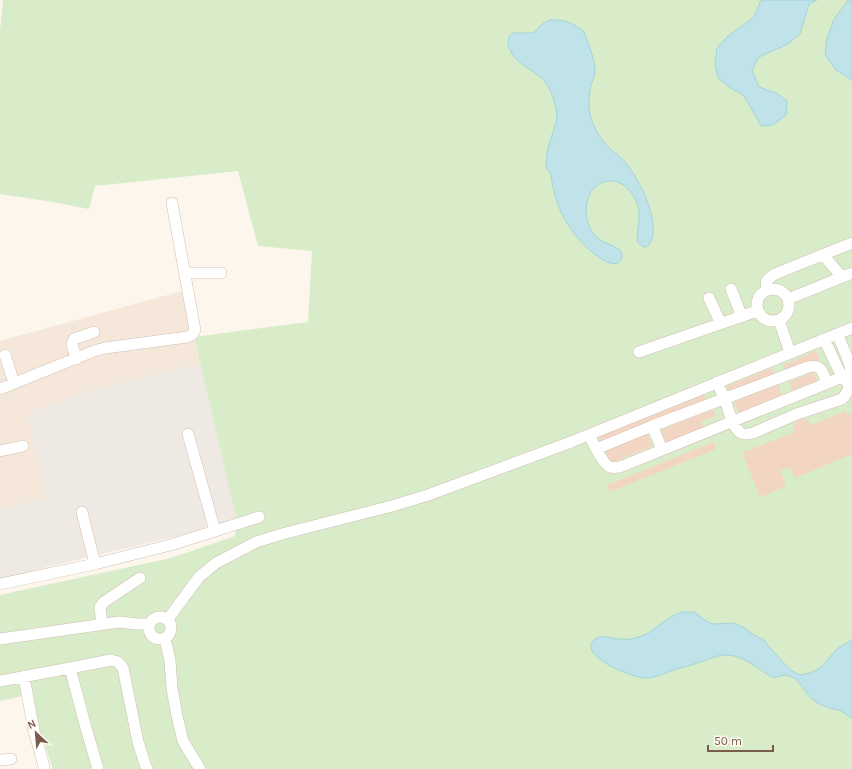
<svg xmlns="http://www.w3.org/2000/svg" width="852" height="769" font-family="Karla,sans-serif">
	<rect width="100%" height="100%" fill="#fdf6ec"/>
	<!-- residential -->
	<path fill="#f5e8da" d="M182,291L200,363L85,392L27,414L46,497L0,509V341Z"/>
	<!-- industrial -->
	<path fill="#efe9e4" d="M200,363L237,522L0,578V509L46,497L27,414L85,392Z"/>
	<!-- green -->
	<path fill="#d8ecc9" d="M3,0H852V769H105L103,764L90,769H53L28,695L0,701V595L171,558L235,536L237,522L194,337L308,322L312,251L258,246L238,171L95,186L89,209L53,202L0,194V31Z"/>
	<!-- water -->
	<path fill="#bfe3e8" stroke="#a5d3da" d="M761,0H817L809,4L800,34L788,44L759,57L752,70L759,87L776,93L787,101L786,115L773,125L761,126L750,106L743,95L729,87L718,78L715,64L717,48L727,37L754,17Z
		M848,0H852V80L836,70L825,55L827,39L834,19Z
		M550,20C562,19 575,23 584,32C588,43 596,61 595,73C594,77 592,81 591,85C589,95 588,108 591,118C594,128 601,140 608,147C614,152 620,156 624,161C638,176 656,214 653,234C651,245 646,253 637,241C637,230 641,218 638,207C637,201 633,194 628,189C622,183 617,181 609,181C584,183 581,217 593,233C599,243 613,244 621,251C622,255 623,260 619,262C608,271 579,241 573,232C559,214 554,194 550,172L547,170C544,156 550,142 554,129C555,125 557,121 557,117C557,108 552,92 547,85C540,73 526,69 517,60C510,53 504,40 512,33H531L535,32L541,25L546,22Z
		M682,612H693L696,613L703,619L708,622L713,624L733,623L743,627L754,635L764,640L769,647L784,663L792,671L800,675L810,673L817,670L822,666L838,648L852,640V719C848,716 844,712 839,710C835,709 831,709 827,707C823,706 817,703 813,700C804,693 801,680 790,676C783,673 779,678 772,677C756,668 743,654 723,655C714,656 705,661 697,663C690,666 683,667 677,669C667,672 657,677 648,678C636,680 577,656 594,640C601,633 612,639 620,639C625,640 630,639 635,638C654,634 664,617 682,612Z"/>
	<!-- building -->
	<path fill="#f3d5c3" d="M816,351L820,360L786,373L783,365Z
		M772,368L775,376L730,394L727,386Z
		M813,372L818,385L794,394L789,382Z
		M778,384L783,397L739,414L734,401Z
		M703,393L707,401L602,444L598,435Z
		M713,409L716,416L701,422L704,428L666,443L661,430Z
		M846,411L847,415L852,413V454L795,478L790,467L780,471L786,486L760,497L742,453L795,432L793,426L797,424L795,420L803,417L805,421L808,420L811,425Z
		M647,433L652,446L611,463L605,450Z
		M714,442L716,449L610,492L607,485Z"/>
	<g fill="none" stroke-linecap="round" stroke-linejoin="round">
		<defs>
			<path id="minor" d="M823,255L842,277
				M185,273H221
				M757 305a16 16 0 1 1 32 0a16 16 0 1 1-32 0Z
				M731,289L742,317
				M767,290C765,280 767,280 775,274L852,243
				M709,298L721,324
				M788,299L852,273
				M779,320L790,353
				M824,339L842,377L846,381
				M639,352L757,311
				M5,355L14,383
				M76,359L72,344L74,339L94,332
				M717,382C719,388 722,393 725,399C728,408 732,428 741,433C744,435 749,434 753,433L797,414L842,399C848,393 852,381 851,372C851,364 841,343 837,334
				M0,389L94,351L105,348L187,337L192,335L195,330L172,203
				M652,426L662,449
				M188,434L215,531
				M589,435C593,442 603,465 610,467C613,468 616,467 620,467L852,373
				M596,449L652,426L808,367C823,364 822,372 827,383
				M0,451L23,446
				M82,512L95,564
				M0,584L95,564L174,544L259,517
				M149 628a11 11 0 1 1 22 0a11 11 0 1 1-22 0Z
				M168,619L199,577L216,563L256,542L282,534L392,506L428,495L571,442L852,328
				M102,624L100,607L104,602L140,578
				M165,638L170,661L172,688L177,716L183,741L200,769
				M0,639L119,622L137,624H149
				M70,668L86,728L98,769
				M24,677L34,731L44,766
				M0,681L70,668L111,660L118,662L123,668L138,742L145,764L147,769
				M0,760L11,759"/>
		</defs>
		<!-- minor casing -->
		<use href="#minor" stroke="#d1beb0" stroke-width="12"/>
		<!-- minor -->
		<use href="#minor" stroke="#fff" stroke-width="11"/>
	</g>
	<!-- north arrow -->
	<g transform="translate(36 733) rotate(334)" stroke="#fffaf3" stroke-width="3" paint-order="stroke">
	<path d="M0-3L7 15L0 10L-7 15Z" fill="#7a5c4d"/>
	<text y="-6" font-size="11" font-weight="bold" text-anchor="middle" fill="#7a5c4d">N</text>
	</g>
	<!-- scale -->
	<path d="M708 745v6h65v-6" fill="none" stroke="#7a5c4d" stroke-width="2"/>
	<text x="714" y="745" font-size="12" fill="#7a5c4d" stroke="#fffaf3" stroke-width="3" paint-order="stroke">50 m</text>
</svg>
